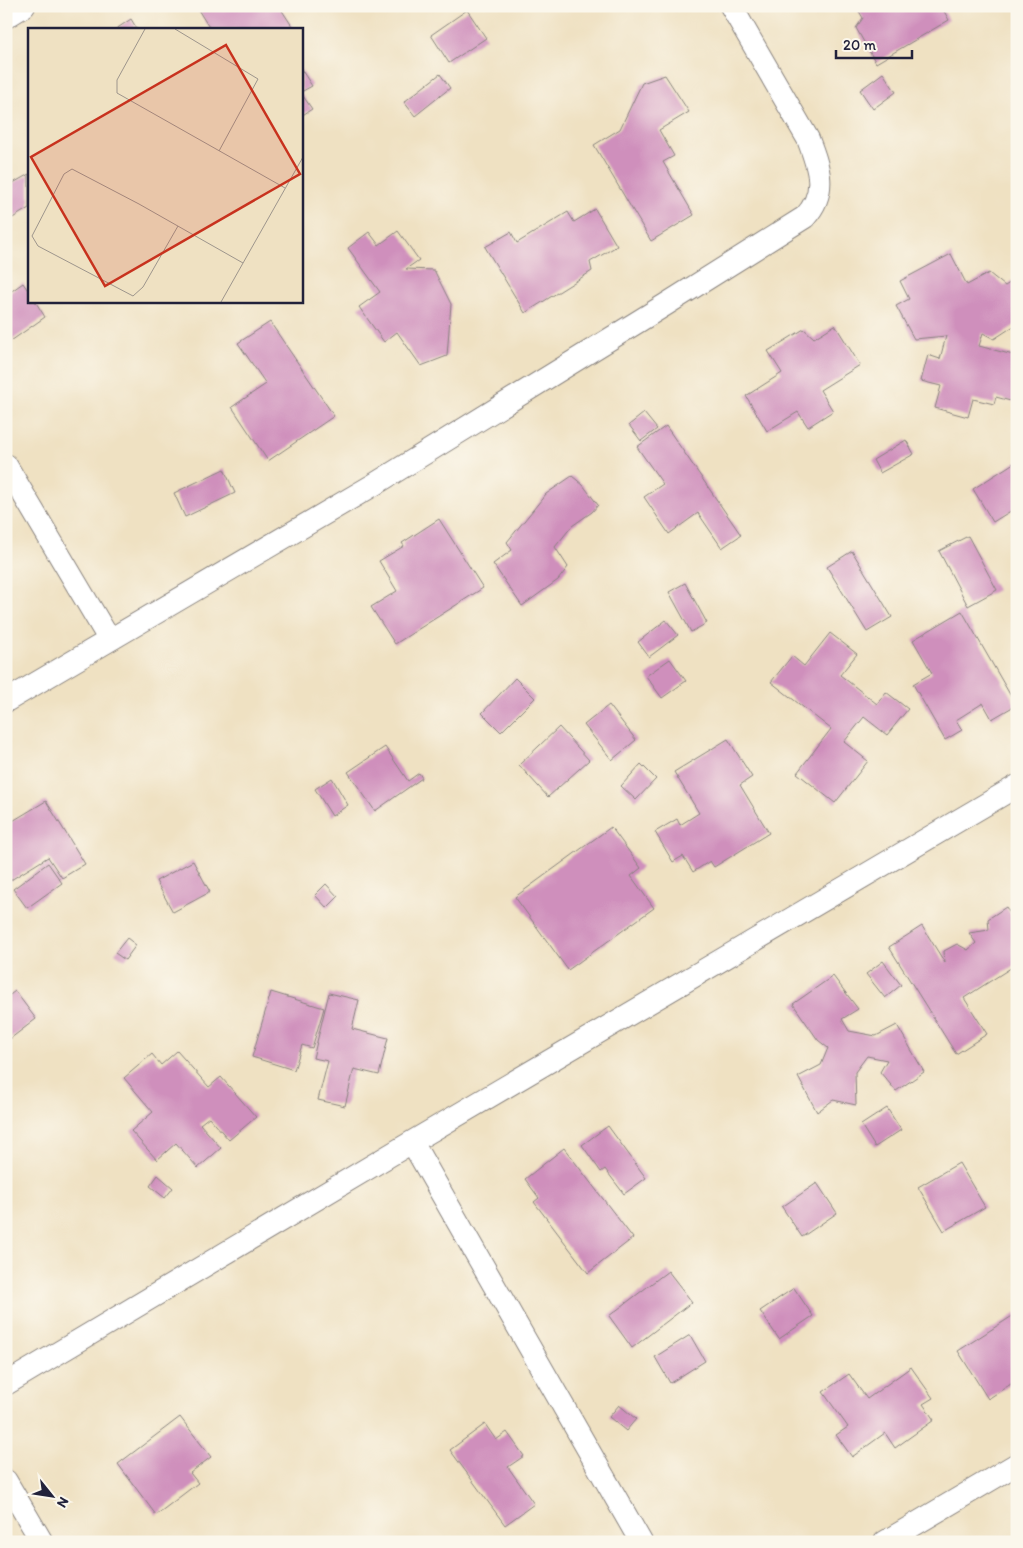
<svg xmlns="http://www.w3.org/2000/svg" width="1023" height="1548" font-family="Itim,sans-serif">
	<rect width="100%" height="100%" fill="#fbf7ec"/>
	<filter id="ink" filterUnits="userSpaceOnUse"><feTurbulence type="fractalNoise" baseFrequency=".02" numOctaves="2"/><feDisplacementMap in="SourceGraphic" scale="10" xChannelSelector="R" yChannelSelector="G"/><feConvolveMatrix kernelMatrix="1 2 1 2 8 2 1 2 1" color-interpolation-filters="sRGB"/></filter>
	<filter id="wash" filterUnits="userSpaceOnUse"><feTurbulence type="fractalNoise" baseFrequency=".0096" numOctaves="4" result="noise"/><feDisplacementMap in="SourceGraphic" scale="20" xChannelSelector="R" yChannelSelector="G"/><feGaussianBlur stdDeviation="1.12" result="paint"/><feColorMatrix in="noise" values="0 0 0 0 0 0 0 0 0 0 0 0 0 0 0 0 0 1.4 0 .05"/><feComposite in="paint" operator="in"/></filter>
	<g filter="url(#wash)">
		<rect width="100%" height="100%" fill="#efe1c2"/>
		<g id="blocks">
			<!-- building -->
			<path fill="#cf8fbc" d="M200,6H222L223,8L226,6H279L294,29H210L197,8Z
				M856,6H941L949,20L876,63L856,28L863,18Z
				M467,10L486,38L449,63L431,35Z
				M131,19L137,29H116Z
				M301,69L312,86L301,92Z
				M883,73L896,92L873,109L860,90Z
				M440,74L450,88L415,116L404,102Z
				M665,75L689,112L659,130L674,156L663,162L694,215L651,241L594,145L620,129L642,83Z
				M301,93L312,109L301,116Z
				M29,174V208L6,222V187Z
				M595,209L617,246L590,262L592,271L525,313L485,247L511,232L517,243L568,212L574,222Z
				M398,231L419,260L406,269L434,270L451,304L447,356L421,366L397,332L384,342L359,307L380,292L348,248L369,232L379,245Z
				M951,254L967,285L989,273L1005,286L1017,278V324L994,339L983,333L979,346L1017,356V394L1014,402L996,397L994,404L973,399L968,417L935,408L941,386L921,381L928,355L940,359L946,336L914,339L896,306L909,299L900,281Z
				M23,283L29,292V301H35L45,317L8,343L6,340V295Z
				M270,322L334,416L268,461L232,407L266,384L238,343Z
				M835,325L860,365L820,390L833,411L808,427L798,412L767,431L746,396L782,373L768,351L804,329L814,338Z
				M644,413L657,429L641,441L629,425Z
				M666,426L741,535L722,548L698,513L669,534L644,497L663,484L637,447Z
				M906,440L914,454L880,473L873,460Z
				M1017,461V507L993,522L973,489Z
				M224,469L235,493L185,517L174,493Z
				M572,476L583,485L598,505L592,512L572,526L555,547L568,567L558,580L522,606L493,564L512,550L507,542L546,494Z
				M439,519L483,588L395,644L371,607L397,591L379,561L404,546L402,543Z
				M968,536L997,590L968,606L939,551Z
				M852,551L892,617L867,632L827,567Z
				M685,583L707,623L691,632L669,592Z
				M962,611L1016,705L992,719L983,703L956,720L962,730L945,740L913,684L932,673L913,640Z
				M666,620L678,635L649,657L638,642Z
				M830,633L857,654L840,675L877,704L886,692L908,709L887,735L864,717L844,742L868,761L835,803L797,773L831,729L771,682L792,656L804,666Z
				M670,659L686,681L662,698L646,676Z
				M515,678L535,698L501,732L482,713Z
				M609,705L636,740L612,760L584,725Z
				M559,727L589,760L548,797L519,765Z
				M728,739L752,777L740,785L769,833L714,867L710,861L693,872L683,856L673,862L655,832L677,819L680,825L699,813L674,772Z
				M385,747L408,781L419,773L422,778L375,811L348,772Z
				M641,764L656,779L636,800L621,786Z
				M332,778L348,805L332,816L315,789Z
				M46,801L85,864L62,878L48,857L6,883V825Z
				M611,827L641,868L631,876L654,908L568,970L515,897Z
				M193,861L210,892L173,912L156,881Z
				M48,863L62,883L27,908L13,889Z
				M326,884L338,897L327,908L315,895Z
				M1006,907L1017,924V964L964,998L987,1034L956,1054L889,947L922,926L945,963L944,951L957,944L968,950L976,943L969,933L989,930L988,919Z
				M127,938L136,945L125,960L115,953Z
				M883,961L901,985L885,998L866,974Z
				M833,976L858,1009L842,1019L849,1031L876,1036L897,1025L924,1072L896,1091L880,1072L887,1060L867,1056L855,1072L856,1105L833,1100L817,1112L798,1077L821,1065L828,1048L818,1040L793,1004Z
				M15,991L36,1019L6,1042V998Z
				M271,992L324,1008L312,1048L302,1045L294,1070L252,1057Z
				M329,993L359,1000L352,1029L388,1038L379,1075L354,1069L345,1106L318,1100L328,1061L313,1058Z
				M177,1051L209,1087L221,1077L256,1117L229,1140L209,1117L200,1124L221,1148L198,1168L176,1143L157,1160L131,1131L153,1112L124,1078L152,1054L161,1065Z
				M887,1108L901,1130L875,1147L861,1125Z
				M608,1126L646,1178L624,1194L605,1169L601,1172L582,1145Z
				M564,1148L633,1238L588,1273L534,1202L539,1198L525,1179Z
				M959,1163L985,1207L944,1231L918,1187Z
				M158,1175L173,1188L165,1198L150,1186Z
				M817,1183L837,1213L802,1237L782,1207Z
				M668,1271L692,1302L632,1348L609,1316Z
				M794,1288L813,1316L779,1339L760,1311Z
				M1017,1313V1380L988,1399L958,1351Z
				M690,1335L705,1361L670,1383L655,1357Z
				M911,1367L933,1398L923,1404L934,1420L895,1448L885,1433L852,1457L836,1435L848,1427L823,1392L849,1374L867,1399Z
				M619,1405L636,1419L626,1431L609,1417Z
				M180,1417L211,1457L190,1473L198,1483L156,1515L118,1464Z
				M485,1424L496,1440L507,1432L524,1456L508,1467L534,1504L505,1525L450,1450Z"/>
		</g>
	</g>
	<g filter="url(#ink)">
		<use href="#blocks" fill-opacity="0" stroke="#88827e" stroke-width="1"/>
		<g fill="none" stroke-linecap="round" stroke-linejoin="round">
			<defs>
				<path id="minor" d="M6,17L24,6
					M6,465L109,639
					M6,701L375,484L665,305L805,217C828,192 819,168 808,139L731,6
					M412,1142L641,1542
					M6,1384L412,1142L1017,786
					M6,1481L42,1542
					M885,1542L1017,1464"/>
			</defs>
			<!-- minor casing -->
			<use href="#minor" stroke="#88827e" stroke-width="24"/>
			<!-- minor -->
			<use href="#minor" stroke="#fff" stroke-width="22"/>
		</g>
	</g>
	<!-- overview -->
	<g transform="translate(28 28)">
		<rect width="275" height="275" fill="#efe1c2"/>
		<path fill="none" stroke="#9d958c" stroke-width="1" d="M117,1L89,52V65L257,160M147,1L230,51L191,123M150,198L115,259L105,268L10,218L4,208L36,146L44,141L111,176L215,235M193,274L275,129"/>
		<path fill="#c8321e" fill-opacity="0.15" stroke="#c8321e" stroke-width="2.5" d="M198,17L272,146L77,258L3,129Z"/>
		<rect width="275" height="275" fill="none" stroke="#22223b" stroke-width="2.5"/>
	</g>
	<!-- margin -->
	<rect width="1023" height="1548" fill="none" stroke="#fbf7ec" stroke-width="25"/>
	<!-- north arrow -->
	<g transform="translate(52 1496) rotate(120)" stroke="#fbf7ec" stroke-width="4" paint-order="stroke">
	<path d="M0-4L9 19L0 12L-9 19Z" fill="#22223b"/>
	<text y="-8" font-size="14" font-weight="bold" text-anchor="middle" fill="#22223b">N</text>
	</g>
	<!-- scale -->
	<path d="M836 50v8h76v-8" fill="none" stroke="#22223b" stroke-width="2.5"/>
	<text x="843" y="50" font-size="15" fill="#22223b" stroke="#fbf7ec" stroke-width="4" paint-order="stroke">20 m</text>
</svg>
